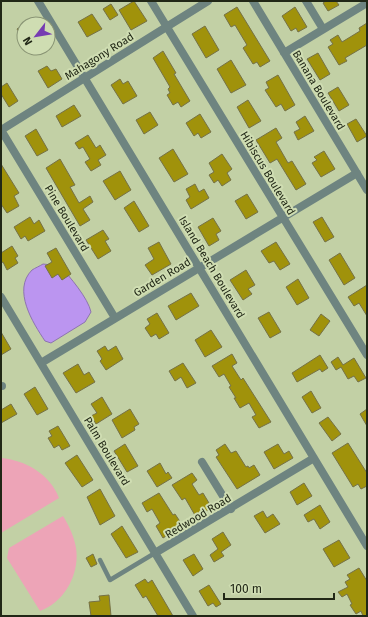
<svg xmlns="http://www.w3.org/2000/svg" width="368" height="617" font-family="'Fira Sans',sans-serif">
	<rect width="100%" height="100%" fill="#c2d0a5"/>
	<!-- green -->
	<path fill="#eda4b7" d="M1,458C25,460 50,474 59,498L1,533Z
		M63,516C69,526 74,536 76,548C80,573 65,602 40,611L7,558L9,548Z"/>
	<!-- water -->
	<path fill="#bb95f0" stroke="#8d74af" d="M43,264L60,266C70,277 88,298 91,312L85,322L51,343L45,341C33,323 12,290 32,270C35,268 40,266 43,264Z"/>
	<!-- building -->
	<path fill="#a0920b" stroke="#757147" d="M134,1L147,21L131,30L119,10Z
		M326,1H336L339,5L328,11L323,3Z
		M111,4L118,15L110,20L103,9Z
		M237,7L270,61L260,67L257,62L253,64L243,48L247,45L235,25L231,27L224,15Z
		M295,7L307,27L298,32L296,28L291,31L282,16Z
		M92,14L102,29L87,37L78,22Z
		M367,23V45L345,58L347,61L339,65L328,47L333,44L330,40L338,35L342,42L360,31L359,28Z
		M24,25V40L17,29Z
		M205,26L219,50L206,58L192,34Z
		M163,51L176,73L174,74L190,101L181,107L178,102L173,105L167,95L170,93L168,89L170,87L153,58Z
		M318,53L330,74L320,80L307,59Z
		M231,60L246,85L231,93L217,69Z
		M47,66L51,71L56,69L62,79L48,88L38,71Z
		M278,75L295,105L285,111L281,104L276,107L265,90L269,88L266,82Z
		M120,79L123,84L128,81L137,96L123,104L111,85Z
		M7,83L18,101L9,107L1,94V87Z
		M338,87L349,105L339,111L328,93Z
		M248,100L261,121L249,128L237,107Z
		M74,105L81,116L62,127L56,116Z
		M150,112L158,125L144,134L136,120Z
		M200,114L211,132L201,138L198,133L194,136L186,123Z
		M305,116L314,131L298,140L294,132L300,129L296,122Z
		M356,119L367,136L357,142L347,124Z
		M276,128L282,138L276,142L288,163L292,161L306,184L296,190L277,159L270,163L256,140Z
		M36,129L48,150L37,156L25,136Z
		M88,135L96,148L100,145L106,155L98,160L101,165L91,171L85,162L90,159L83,147L79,149L75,143Z
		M173,149L188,174L174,182L159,158Z
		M324,151L335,169L321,177L312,163L317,160L314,157Z
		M222,154L232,169L227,173L231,180L222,186L218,180L214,183L209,175L214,172L209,163Z
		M60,159L75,185L70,187L79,203L90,196L93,202L83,209L90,220L80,226L46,168Z
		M1,164L19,193L14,196L19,206L7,213L1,204Z
		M120,171L131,190L115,200L103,181Z
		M195,184L199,192L204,189L209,198L191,209L186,200L190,197L186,189Z
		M247,194L258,212L246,219L235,201Z
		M134,201L149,226L139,232L124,208Z
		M30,217L34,224L39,220L45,231L28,241L25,236L21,239L14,227Z
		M322,217L334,237L325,242L313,222Z
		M213,218L221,231L216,234L219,240L209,246L198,227Z
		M103,230L109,239L105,241L111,251L98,259L86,240Z
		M159,242L171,264L152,275L145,265L154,259L148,248Z
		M276,242L290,264L280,270L274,261L269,263L261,251Z
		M12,246L18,256L15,258L18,263L7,270L3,262L1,263V253Z
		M56,248L71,274L62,280L58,274L52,278L45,266L52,262L47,253Z
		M340,253L355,278L344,285L329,260Z
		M246,270L255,285L248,289L252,294L243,300L230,280Z
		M298,279L309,298L297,305L286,287Z
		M367,285V316L359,303L354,306L348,297Z
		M191,293L199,306L176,320L168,306Z
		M269,312L281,332L270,338L258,318Z
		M157,313L169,333L159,339L156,334L151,337L145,328L150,324L147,319Z
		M321,314L330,321L319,336L310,330Z
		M211,330L222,347L205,357L195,340Z
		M1,332L11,349L1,355Z
		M105,346L108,351L116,346L123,359L106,370L100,361L102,359L97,351Z
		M232,354L237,363L232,366L241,380L243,378L271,422L259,428L252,417L256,415L249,403L240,408L234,398H236L229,387L231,386L224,374L219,377L212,366Z
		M320,355L328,368L322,372L320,369L297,382L292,373Z
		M338,357L343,365L354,358L366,378L358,382L354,376L348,379L341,367L336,370L331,362Z
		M183,363L196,383L187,388L181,377L175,381L169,371Z
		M78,364L84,375L89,372L95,382L76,393L63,373Z
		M35,387L48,409L37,415L24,394Z
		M311,391L321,408L312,413L302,397Z
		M102,397L112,414L96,424L91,416L97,413L91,404Z
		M11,404L17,414L1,423V410Z
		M130,409L139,424L134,427L135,430L122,438L112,420Z
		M367,409V426L360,414Z
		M328,417L341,434L332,441L319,423Z
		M58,426L70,446L62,450L59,445L54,448L48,438L52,436L49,431Z
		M348,443L367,473V486L361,489L358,484L353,487L332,453Z
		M125,444L138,466L127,472L114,451Z
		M225,444L231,453L236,451L246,467L248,466L249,468L254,465L260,475L237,489L216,457L219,455L216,450Z
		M278,444L284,454L289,451L293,458L274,469L264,452Z
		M77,455L93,480L82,487L65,463Z
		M160,463L166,474L168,472L172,478L157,487L147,471Z
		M192,473L197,480L192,484L199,495L203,493L212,508L196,517L185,498L182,500L172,485Z
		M304,483L312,496L297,505L290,492Z
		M100,489L115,516L100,525L87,497Z
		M159,493L173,515L175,514L183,526L163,538L156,526L160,523L152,509L147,512L142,503Z
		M320,505L330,522L320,529L314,519L308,522L304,515Z
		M263,511L267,518L273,514L280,524L265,533L254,516Z
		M122,526L138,552L126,558L111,534Z
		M223,532L231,545L221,552L224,556L214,562L210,555L218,549L212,539Z
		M339,540L350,558L334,567L323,549Z
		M93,554L97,564L91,567L86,558Z
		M194,554L203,569L193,576L183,560Z
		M359,568L367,581V616H363L361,611L356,614L350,605L352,604L347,594L342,597L338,592L348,587L345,582L350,579L347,575Z
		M145,579L148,583L152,580L173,616H158L146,596L143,598L135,585Z
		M209,585L221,604L216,607L213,603L208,606L199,591Z
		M109,595L111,616H91L89,602L100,601L99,596Z"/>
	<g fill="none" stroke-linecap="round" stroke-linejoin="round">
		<!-- lane -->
		<path stroke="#6e8480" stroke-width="4.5" d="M100,560L110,580L155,553"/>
		<!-- street -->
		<path stroke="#6e8480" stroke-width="8" d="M38,1L367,546
			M151,1L367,355
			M253,1L367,190
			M306,1L323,29
			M284,53L367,3
			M1,297L193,616
			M115,318L1,130L208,1
			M41,363L357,173
			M1,386H2
			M202,462L231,509
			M155,553L314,458"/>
	</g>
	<g text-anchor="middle" stroke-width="4" stroke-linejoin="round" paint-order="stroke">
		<!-- street labels -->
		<g font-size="11" fill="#212716" stroke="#cfddb2">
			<text transform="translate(99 56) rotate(-32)" y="4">Mahagony Road</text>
			<text transform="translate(319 90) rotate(59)" y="4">Banana Boulevard</text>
			<text transform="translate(268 173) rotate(59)" y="4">Hibiscus Boulevard</text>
			<text transform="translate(67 218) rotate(59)" y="4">Pine Boulevard</text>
			<text transform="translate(212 267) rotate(59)" y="4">Island Beach Boulevard</text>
			<text transform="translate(162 277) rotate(-31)" y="4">Garden Road</text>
			<text transform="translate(107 451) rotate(59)" y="4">Palm Boulevard</text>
			<text transform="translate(198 516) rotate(-31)" y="4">Redwood Road</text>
		</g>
	</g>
	<!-- border -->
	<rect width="368" height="617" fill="none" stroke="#212716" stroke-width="4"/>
	<!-- north arrow -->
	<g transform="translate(36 36) rotate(239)"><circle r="19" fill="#cfddb2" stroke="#899474"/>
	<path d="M0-3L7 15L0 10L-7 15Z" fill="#763cb2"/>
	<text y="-6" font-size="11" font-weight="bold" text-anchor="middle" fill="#212716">N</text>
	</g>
	<!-- scale -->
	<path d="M224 593v6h110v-6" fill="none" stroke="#212716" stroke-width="2"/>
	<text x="230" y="593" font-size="12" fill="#212716" stroke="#cfddb2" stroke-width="3" paint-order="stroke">100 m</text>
</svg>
